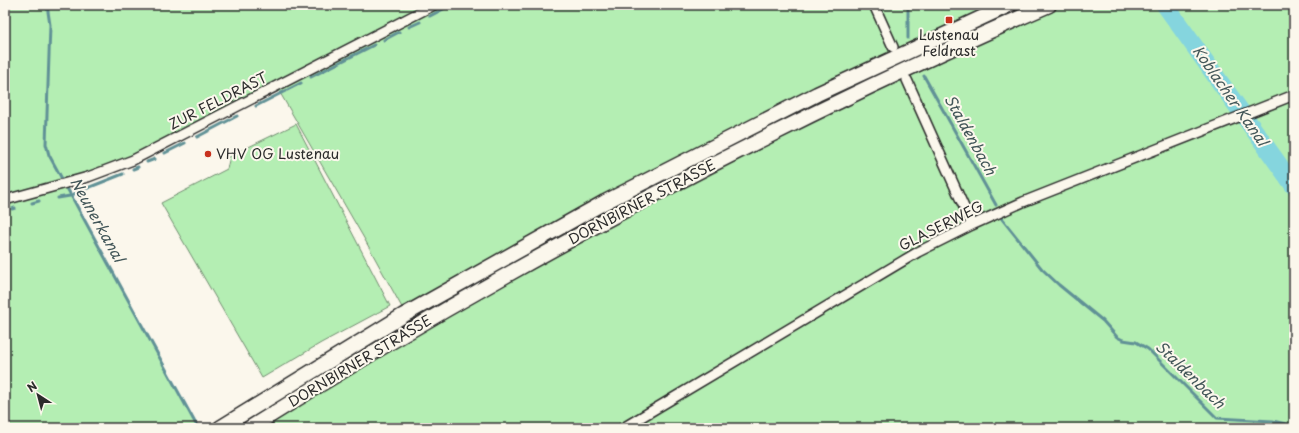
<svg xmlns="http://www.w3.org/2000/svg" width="1299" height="433" font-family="'Playpen Sans',sans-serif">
	<rect width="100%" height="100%" fill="#fbf7ec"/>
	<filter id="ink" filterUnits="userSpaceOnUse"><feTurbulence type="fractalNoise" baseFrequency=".025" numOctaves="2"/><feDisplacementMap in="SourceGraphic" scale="8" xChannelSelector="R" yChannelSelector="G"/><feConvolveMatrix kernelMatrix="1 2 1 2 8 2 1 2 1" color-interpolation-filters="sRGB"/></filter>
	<g filter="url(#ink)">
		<!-- green -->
		<path fill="#b4eeb3" stroke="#708c6f" d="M5,5H1294V428H256L410,322L365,240L279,91L209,118L113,165L5,199Z
			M296,124L390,306L321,343L262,378L161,203L227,169L230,156Z
			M66,187L198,428H5V204Z"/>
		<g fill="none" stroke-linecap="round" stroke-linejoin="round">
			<!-- stream -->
			<path stroke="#619196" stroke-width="3" d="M47,5L50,25L46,144L49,155L198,428
				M908,5V38
				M430,16L451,5
				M409,27L420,22
				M384,40L399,32
				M924,76L996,205
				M311,77L374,45
				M256,106L301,83
				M197,137L237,116
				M165,153L185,143
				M147,162L155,159
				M133,169L138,167
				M58,198L70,196L80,191L123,174
				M32,203L39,201
				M12,209L15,208
				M1002,219L1042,269L1059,285L1103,321L1117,337L1123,340L1136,342L1148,349L1217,418L1273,421L1294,426"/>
			<!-- river -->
			<path stroke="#85d5de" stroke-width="18" d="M1165,5L1294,186"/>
			<defs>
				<path id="street" d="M874,5L893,47
					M907,80L972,225
					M5,200L88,177L133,160L434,5
					M623,428L918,252L972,225L1023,202L1294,95"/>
				<path id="primary" d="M220,428L404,315L605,202L817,94L1009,5
					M250,428C450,302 657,188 871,86C930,58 989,31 1049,5"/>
			</defs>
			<!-- street casing -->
			<use href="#street" stroke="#2b2b2b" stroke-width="12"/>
			<!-- primary casing -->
			<use href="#primary" stroke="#2b2b2b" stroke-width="17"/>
			<!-- street -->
			<use href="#street" stroke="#fbf7ec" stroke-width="9"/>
			<!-- primary -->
			<use href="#primary" stroke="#fbf7ec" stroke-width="14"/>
		</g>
	</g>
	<!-- markers -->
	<g fill="#c8321e" stroke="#fbf7ec" stroke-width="1.5">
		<rect x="945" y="16" width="8" height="8" rx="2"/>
		<circle cx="208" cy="154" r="4"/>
	</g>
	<g text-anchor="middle" stroke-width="4" stroke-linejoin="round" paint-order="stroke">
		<!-- poi labels -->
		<g font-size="14" fill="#2b2b2b" stroke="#fbf7ec">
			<text x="949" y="40">Lustenau<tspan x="949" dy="16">Feldrast</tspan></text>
			<text x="216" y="159" text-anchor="start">VHV OG Lustenau</text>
		</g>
		<!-- street labels -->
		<g font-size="14" fill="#2b2b2b" stroke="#fbf7ec">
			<text transform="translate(218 101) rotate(-27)" y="5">ZUR FELDRAST</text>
			<text transform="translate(642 202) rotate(-28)" y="5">DORNBIRNER STRASSE</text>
			<text transform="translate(941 226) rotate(-27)" y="5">GLASERWEG</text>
			<text transform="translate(360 361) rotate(-31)" y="5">DORNBIRNER STRASSE</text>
		</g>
		<!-- water labels -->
		<g font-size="15" font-style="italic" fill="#425658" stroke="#fbf7ec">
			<text transform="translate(1230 96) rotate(55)" y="5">Koblacher Kanal</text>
			<text transform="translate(970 135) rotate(61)" y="5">Staldenbach</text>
			<text transform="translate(97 220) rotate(61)" y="5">Neunerkanal</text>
			<text transform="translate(1190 375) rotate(44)" y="5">Staldenbach</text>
		</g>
	</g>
	<!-- margin -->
	<rect width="1299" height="433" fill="none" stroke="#fbf7ec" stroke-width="20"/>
	<rect x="10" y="10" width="1279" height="413" fill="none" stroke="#2b2b2b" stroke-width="1.5" filter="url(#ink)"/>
	<!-- north arrow -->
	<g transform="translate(38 395) rotate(324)" stroke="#fbf7ec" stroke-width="3" paint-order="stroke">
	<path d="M0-3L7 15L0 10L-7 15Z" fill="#2b2b2b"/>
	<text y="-6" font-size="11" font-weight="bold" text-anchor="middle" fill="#2b2b2b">N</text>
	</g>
</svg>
